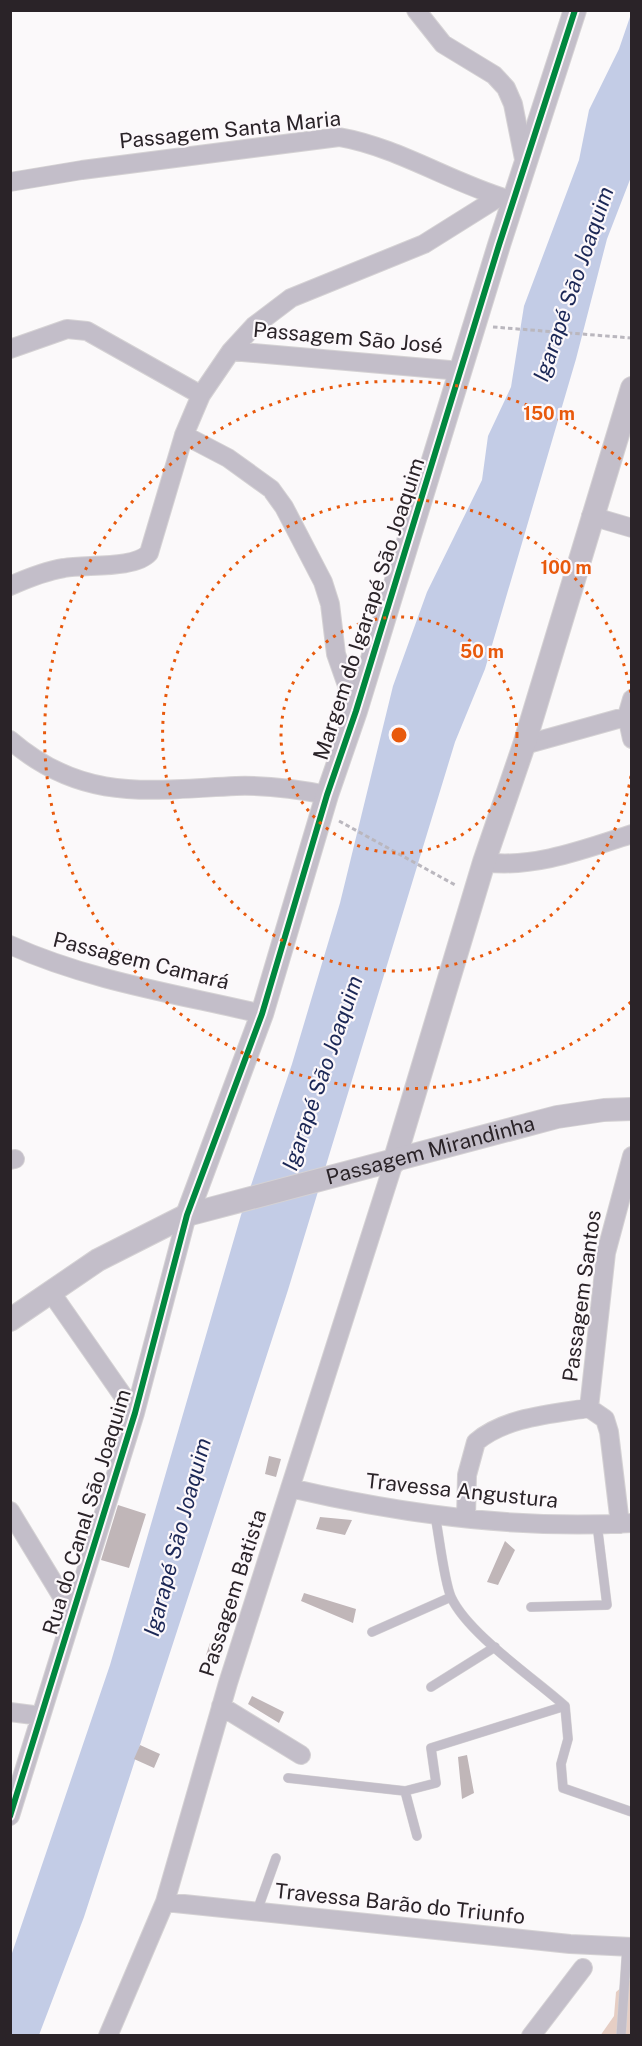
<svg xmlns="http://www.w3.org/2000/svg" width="642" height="2046" font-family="'Public Sans',sans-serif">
	<rect width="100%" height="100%" fill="#fbf9fa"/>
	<!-- forest -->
	<path fill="#e6cec4" d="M631,1979V2035L600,2036L614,2016L616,1992Z"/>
	<!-- water -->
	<path fill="#c3cce6" d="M631,14V177L607,239L576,359L485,669L455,742L288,1290L84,1917L39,2035L11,2036V1956L110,1665L241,1215L292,1064L340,903L393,686L427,592L482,480L488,436L511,387L524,306L579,160L589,110L619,49Z"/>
	<!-- building -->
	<path fill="#c0b6b8" d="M269,1456L281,1459L276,1477L265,1474Z
		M118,1505L146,1514L129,1568L101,1560Z
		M320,1517L352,1520L345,1535L316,1529Z
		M505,1541L515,1550L498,1585L487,1582Z
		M304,1593L356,1609L353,1623L301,1601Z
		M210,1643L224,1647L220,1659L206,1655Z
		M252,1696L284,1712L279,1723L248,1704Z
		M140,1745L160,1754L154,1768L134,1759Z
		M467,1755L474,1793L462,1799L458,1757Z"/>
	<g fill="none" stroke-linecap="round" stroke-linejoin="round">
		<defs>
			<path id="service" d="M435,1515C439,1535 444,1581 451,1597C468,1634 534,1678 565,1706L568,1739L561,1764L563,1788L632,1812
				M531,1607L607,1605L597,1524
				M372,1632L451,1597
				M431,1687L495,1647
				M288,1778L405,1791L417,1836
				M405,1791L436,1783L431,1748L565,1706
				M257,1911L276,1858
				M621,2036L627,1947"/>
			<path id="minor" d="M416,10L443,44L494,75L506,88L513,104L525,164
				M10,182L82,170L339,137C397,147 450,182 507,199
				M10,349L67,329L87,331L201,395
				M231,351L461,371
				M184,435L228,458L271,489L284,507L323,582L330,604L336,654L356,711
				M591,516L632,528
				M10,586C28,578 45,571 64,568C86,564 135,569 149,553L184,435L201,395L231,351L254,326L291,298L424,244L499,197
				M632,699L627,716L632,739
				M10,740C83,803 150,790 236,786C267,785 297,789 327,795
				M524,745L632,715
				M484,862C533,869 585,849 632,834
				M10,945C90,981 177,994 262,1014
				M10,1160L15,1159
				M50,1291L135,1413
				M589,1408L606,1253L632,1156
				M290,1488C401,1514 517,1530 632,1523
				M10,1511L72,1613
				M466,1518L467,1475L476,1442C505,1417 552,1414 589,1408L605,1419L609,1432L620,1524
				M221,1706L301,1755
				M10,1712L41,1716
				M10,1816L135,1413L187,1215
				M165,1902L570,1944L632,1947
				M108,2036L165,1902L228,1683L394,1162
				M531,2036L583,1968"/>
			<g id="tertiary">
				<path d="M394,1162L484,862L524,745L632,388"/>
				<path d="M187,1215L262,1014L327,795L356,711L499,245L575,10"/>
				<path id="s1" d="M10,1320L98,1260L187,1215L557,1117L604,1110L632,1109"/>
			</g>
		</defs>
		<!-- service casing -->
		<use href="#service" stroke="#d5d2d4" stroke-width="10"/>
		<!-- minor casing -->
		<use href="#minor" stroke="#d5d2d4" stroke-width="20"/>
		<!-- tertiary casing -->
		<use href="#tertiary" stroke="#d5d2d4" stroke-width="24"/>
		<!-- path -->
		<path stroke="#bab7be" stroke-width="3" stroke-dasharray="4.5 3" stroke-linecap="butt" d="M493,327L632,338
			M339,821L457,886"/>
		<!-- service -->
		<use href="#service" stroke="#c3bec9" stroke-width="9"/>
		<!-- minor -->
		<use href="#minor" stroke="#c3bec9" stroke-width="18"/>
		<!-- tertiary -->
		<use href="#tertiary" stroke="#c3bec9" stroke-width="22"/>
		<defs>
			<path id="cycleway" d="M10,1816L135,1413L187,1215L262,1014L327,795L356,711L499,245L575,10"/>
		</defs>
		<!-- cycleway casing -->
		<use href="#cycleway" stroke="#fcf8fb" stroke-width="10"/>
		<!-- cycleway -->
		<use href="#cycleway" stroke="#00873e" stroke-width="6"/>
	</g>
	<!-- distance rings -->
	<g fill="none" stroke="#e8590c" stroke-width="3" stroke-dasharray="3 6">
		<circle cx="399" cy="735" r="118"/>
		<path d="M631 776A236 236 0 1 1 631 694"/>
		<path d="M631 1002A354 354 0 1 1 631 468"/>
	</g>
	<g text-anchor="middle" stroke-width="4.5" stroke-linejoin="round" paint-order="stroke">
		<!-- street labels -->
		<g font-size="21" fill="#2a2328" stroke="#fcf8fb">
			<text transform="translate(230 130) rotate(-6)" y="7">Passagem Santa Maria</text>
			<text transform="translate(348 338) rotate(5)" y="7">Passagem São José</text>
			<text transform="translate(369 609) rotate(-72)" y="7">Margem do Igarapé São Joaquim</text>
			<text transform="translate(141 961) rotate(14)" y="7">Passagem Camará</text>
			<text dy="7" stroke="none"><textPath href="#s1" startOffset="458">Passagem Mirandinha</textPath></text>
			<text transform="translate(582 1296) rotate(-82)" y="7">Passagem Santos</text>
			<text transform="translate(462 1491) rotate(6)" y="7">Travessa Angustura</text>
			<text transform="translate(87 1512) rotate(-73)" y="7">Rua do Canal São Joaquim</text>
			<text transform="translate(233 1593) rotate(-72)" y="7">Passagem Batista</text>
			<text transform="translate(400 1904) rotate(6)" y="7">Travessa Barão do Triunfo</text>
		</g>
		<!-- water labels -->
		<g font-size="22" font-style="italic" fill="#1b2756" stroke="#fcf8fb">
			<text transform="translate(573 284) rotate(-71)" y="8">Igarapé São Joaquim</text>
			<text transform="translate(322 1073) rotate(-71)" y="8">Igarapé São Joaquim</text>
			<text transform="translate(177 1537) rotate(-75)" y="8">Igarapé São Joaquim</text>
		</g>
	</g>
	<circle cx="399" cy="735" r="9" fill="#e8590c" stroke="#fcf8fb" stroke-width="3"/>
	<g font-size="18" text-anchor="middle" font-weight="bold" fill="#e8590c" stroke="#fcf8fb" stroke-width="4.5" stroke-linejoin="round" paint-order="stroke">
		<text x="549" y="420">150 m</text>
		<text x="566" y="574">100 m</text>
		<text x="482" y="658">50 m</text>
	</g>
	<!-- border -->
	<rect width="642" height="2046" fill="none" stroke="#2a2328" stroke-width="24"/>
</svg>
